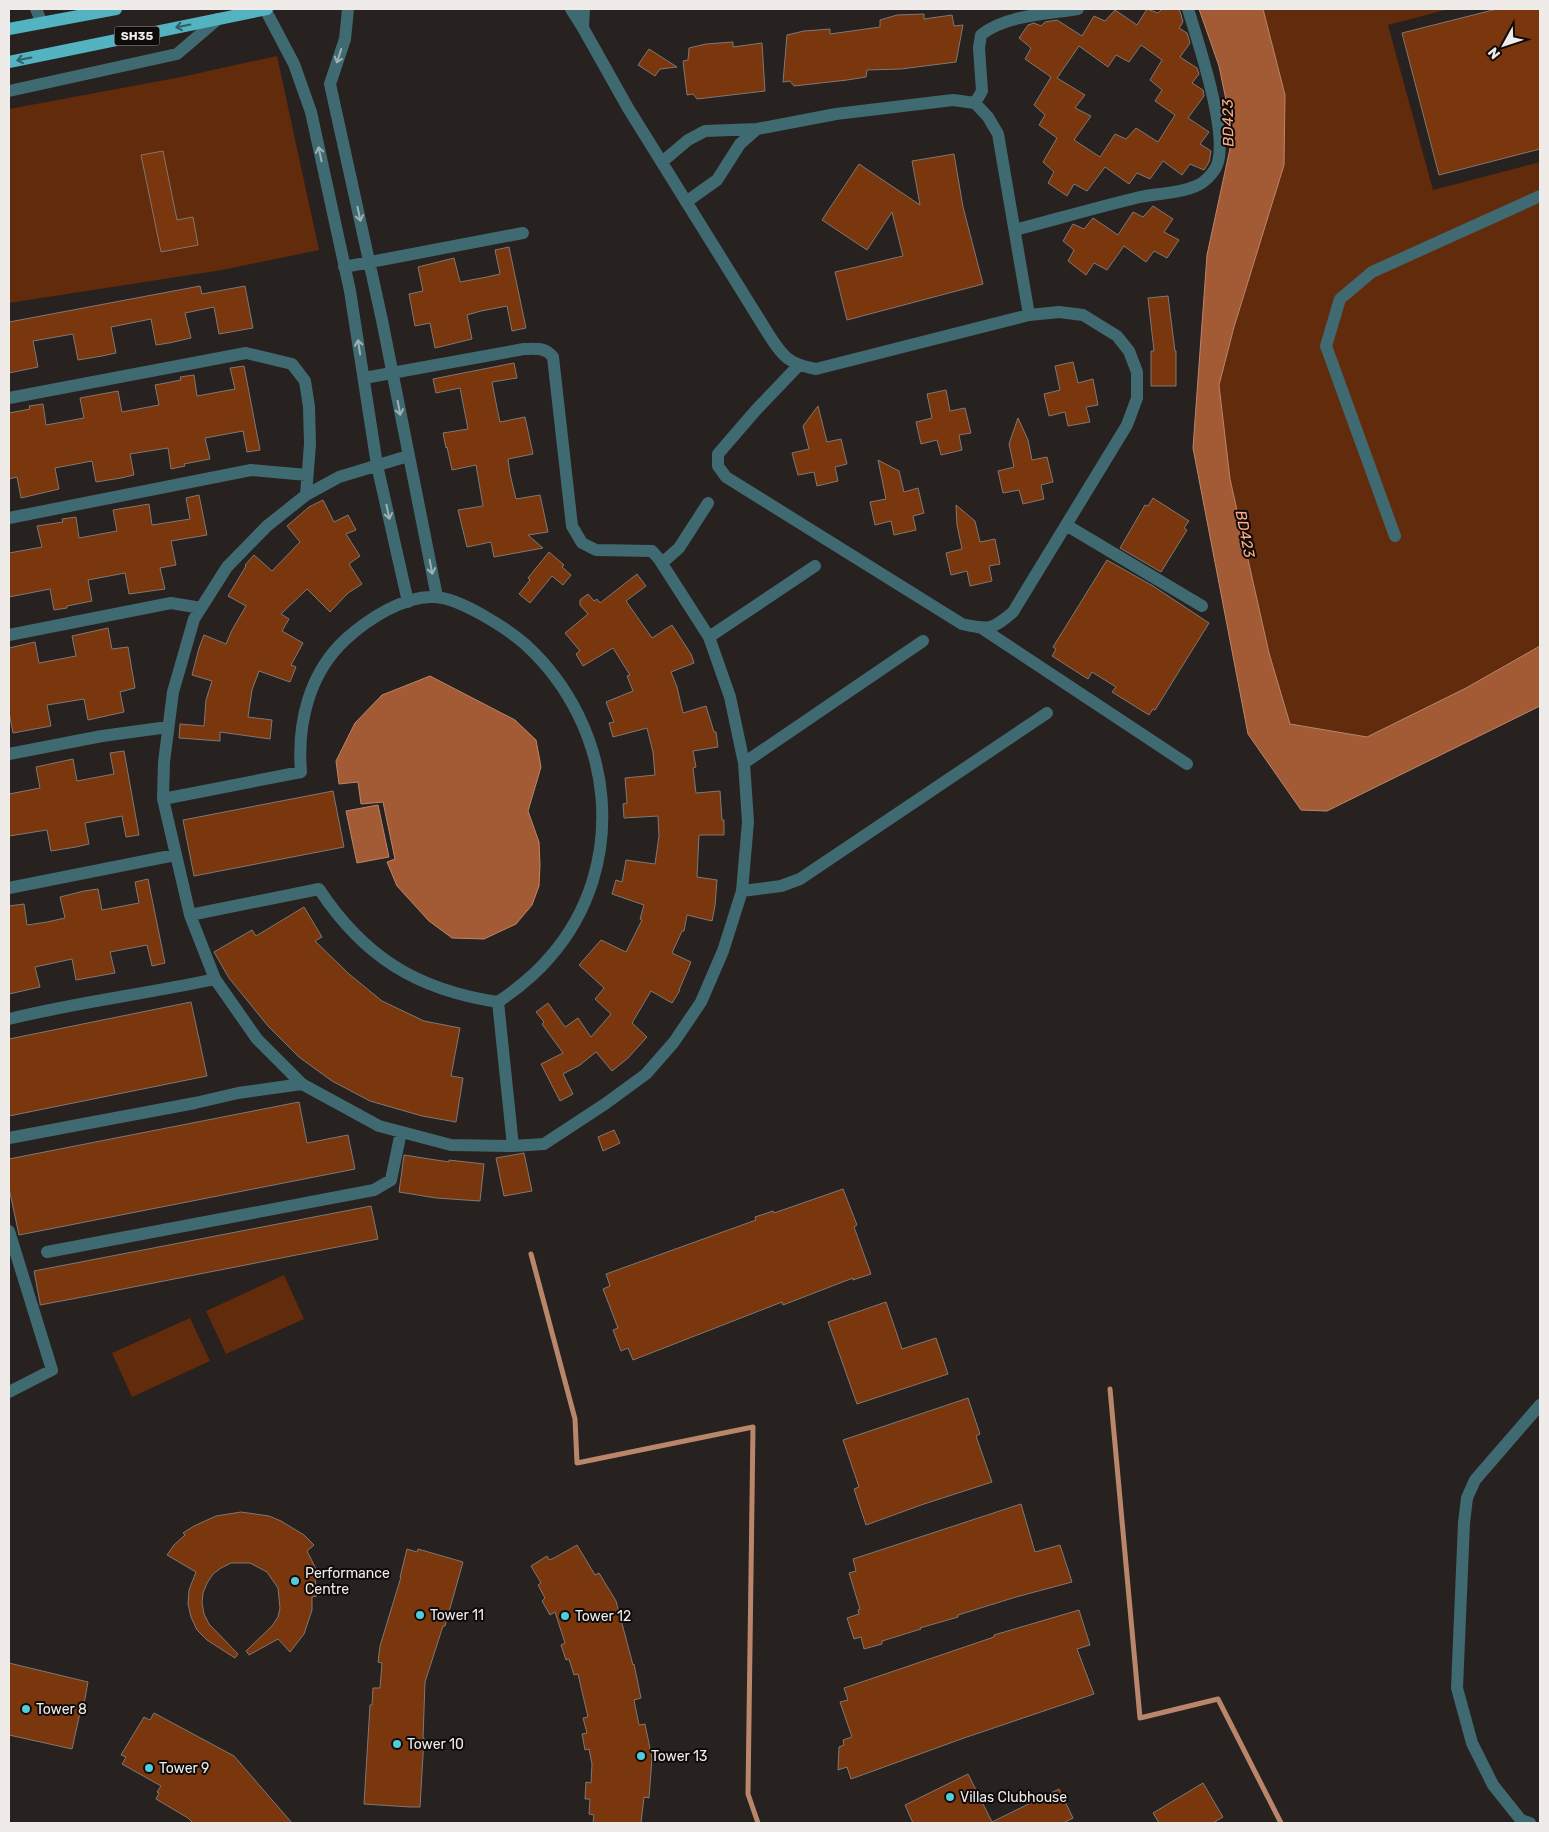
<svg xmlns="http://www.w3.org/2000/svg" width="1549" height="1832" font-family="Rubik,sans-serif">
	<rect width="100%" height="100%" fill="#27211f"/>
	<!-- green -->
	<path fill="#612b0c" d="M1263,9H1449L1388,25L1433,190L1540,162V646L1466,688L1367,737L1290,725L1269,653L1230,479L1219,385L1234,327L1285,94Z
		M277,56L319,250L222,270L9,303V109L181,77Z
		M284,1275L304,1319L226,1354L206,1311Z
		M190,1318L210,1361L132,1397L112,1353Z"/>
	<!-- water -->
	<path fill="#a35b35" stroke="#ba866b" d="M1199,9H1263L1285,95L1284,165L1234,327L1219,385L1230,479L1269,653L1290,724L1367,737L1466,688L1540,646V706L1327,811L1301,810L1248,734L1193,448L1207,255L1231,144L1226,100L1219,66Z
		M430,676L515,720L536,740L541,767L528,811L539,842L540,865L539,886L532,905L516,924L484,939L452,938L429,921L397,886L387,862L395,859L383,802L361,804L358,782L339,784L336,761L355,723L382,695Z
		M378,805L389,857L357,863L346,811Z"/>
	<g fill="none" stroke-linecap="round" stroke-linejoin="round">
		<!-- stream -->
		<path stroke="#ba866b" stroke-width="5" d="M531,1254L575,1419L577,1463L753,1427L748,1794L758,1823
			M1110,1389L1140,1718L1218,1699L1281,1823"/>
	</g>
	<!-- building -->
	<path fill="#7a360c" stroke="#7f7874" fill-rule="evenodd" d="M1147,9L1158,13L1162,9H1177L1180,11L1183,22L1179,28L1187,33L1190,43L1180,57L1197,68L1199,74L1192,83L1203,90L1204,96L1188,118L1209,132L1200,144L1211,151L1209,162L1204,170L1190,164L1182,175L1163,161L1150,179L1137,173L1129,184L1105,167L1087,191L1074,184L1067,196L1048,183L1054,172L1043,162L1057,138L1039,125L1045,115L1034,105L1051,77L1025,59L1031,48L1019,38L1028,25L1034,23L1041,26L1045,22L1057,20L1082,36L1094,16L1105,21L1115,10L1137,25ZM1141,45L1162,60L1150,80L1162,90L1155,101L1175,115L1158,142L1136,128L1126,139L1115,134L1100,157L1074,140L1091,116L1075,108L1085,95L1057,78L1079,46L1108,67L1116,55L1129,62Z
		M1497,9H1540V149L1439,175L1402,33Z
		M924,14V19L952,15L954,26L963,25L956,62L901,69L867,70L866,77L847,80L794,86L790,81L783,82L787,35L804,31L830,29V34L880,27V20L897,15Z
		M733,42V47L762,43L765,91L697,99L693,94L687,95L683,61L688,60L689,48L706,44Z
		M649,49L677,67L660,69L655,76L638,65Z
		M163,151L177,220L193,217L198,245L161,252L141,155Z
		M954,154L963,207L983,284L847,320L835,272L903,256L892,212L867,250L822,220L859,164L920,205L912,161Z
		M1153,206L1173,219L1164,232L1179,240L1167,258L1154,251L1146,262L1124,246L1107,270L1094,263L1086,275L1068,261L1074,250L1063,241L1073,224L1084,229L1093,218L1118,235L1133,212L1143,217Z
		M509,247L526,328L512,331L507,306L481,311L467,315L472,339L435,348L430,323L415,326L409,294L423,291L418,267L454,258L460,282L487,277L500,274L495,250Z
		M200,286L202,294L245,286L253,328L219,334L214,307L185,313L191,338L169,343L156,345L151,319L111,327L116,353L102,356L78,360L73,334L33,341L38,367L9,373V322Z
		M1168,296L1175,351H1176V386H1151V351H1154L1148,298Z
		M1073,362L1078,383L1093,379L1098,405L1086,407L1090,422L1068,426L1065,412L1049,416L1044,394L1060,390L1055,366Z
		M514,363L517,378L492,382L497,408L500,422L525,417L533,454L508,459L510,474L516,499L540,495L548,532L528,535L543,548L494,557L491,542L467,547L458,510L483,506L476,465L452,470L447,447L446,448L443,433L468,429L460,388L436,393L433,379Z
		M244,366L260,450L247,452L243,431L205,438L210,459L184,464L185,466L171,469L168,448L130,454L134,475L121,478L96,482L92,461L55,468L59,489L21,498L17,477L9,479V413L30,409L29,406L43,404L46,425L84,418L80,398L118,391L122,412L159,405L155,385L181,380L180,377L194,375L197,396L235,389L230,368Z
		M946,390L950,411L965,408L971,433L959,435L962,450L941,455L937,440L921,444L916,422L932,418L927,394Z
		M818,406L827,442L841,439L847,464L835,467L838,481L817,486L814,472L798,475L792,453L809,449L803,426Z
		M1018,418L1028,440L1032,460L1047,457L1053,482L1041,485L1044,499L1023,504L1019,490L1003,493L998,471L1014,467L1009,444Z
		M878,460L899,471L904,492L918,488L924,513L913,516L916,530L894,535L891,521L875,525L870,502L886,499Z
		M199,495L207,535L171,541L176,565L160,568L165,589L129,594L125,573L88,580L92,601L67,606V608L54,610L50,589L9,597V553L42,547L37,526L63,522L62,519L76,517L79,538L117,531L113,510L149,504L152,525L190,519L186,498Z
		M1153,498L1189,521L1184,528L1187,530L1161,572L1120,548L1145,505L1148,506Z
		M323,500L334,522L348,515L356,530L346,534L360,556L349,564L362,584L348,593L330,612L307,589L281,614L289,619L282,631L303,643L291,665L296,667L290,682L259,671L252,690L248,717L272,720L270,739L220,732V741L179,738L180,724L204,726L206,700L212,681L192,675L199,648L204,635L226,644L232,630L246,606L228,596L246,566L245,565L254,555L272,571L300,542L287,526L309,507Z
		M956,505L975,521L980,542L995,539L1000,564L989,566L992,581L970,586L967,571L951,575L946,553L962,549L957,525Z
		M549,552L564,565L562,567L571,575L563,585L552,576L530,603L519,594L530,580L528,578Z
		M1107,560L1153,586L1209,623L1155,710L1153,709L1149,715L1112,692L1116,687L1092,672L1088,679L1052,656L1056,649L1053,647Z
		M637,574L646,586L626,601L652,638L672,625L691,654L694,663L671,672L677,687L683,713L706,706L714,732H716L718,747L693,751L696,767L693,768L696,793L720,791L722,820H724V835H699L697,877L717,880L715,906L712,921L687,915L684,931H682L672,953L691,962L679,990H680L672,1003L651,991L632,1023L647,1037L628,1058L612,1071L596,1052L580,1065L563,1074L573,1094L560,1101L541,1064L563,1053L542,1024L544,1022L536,1012L548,1003L565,1027L578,1018L591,1037L611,1014L595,999L604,988L579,965L601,940L626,952L642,920L640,919L644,905L612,894L616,880L622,882L626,860L655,864L659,836L658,816L624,818L623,804L627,803L625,778L655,775L653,752L647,728L613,737L609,723L614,722L606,702L633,691L627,676L630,675L613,648L583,666L576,654L580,651L565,633L588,614L580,605V600L588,594L594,601L597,599L600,603Z
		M108,628L112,649L128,647L135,688L120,692L124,712L88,720L84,699L47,705L51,726L13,733L9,712V648L35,642L39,663L76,656L72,636Z
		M124,751L139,835L126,837L122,816L85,823L89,844L76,847L51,851L47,830L9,836V794L40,788L36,767L73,759L77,781L114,774L110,753Z
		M333,791L344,847L194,876L183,820Z
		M148,879L165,963L152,966L147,945L110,952L115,973L76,980L72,959L35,967L40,987L9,994V906L24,904L27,925L47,922L65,918L60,897L84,891L98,889L102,910L139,903L135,882Z
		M304,907L322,937L315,941L349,974L382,1001L424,1021L460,1028L451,1076L463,1078L456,1122L422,1116L370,1101L332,1081L299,1057L268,1026L229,978L214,952L252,930L256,936Z
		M191,1002L207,1076L9,1116V1039Z
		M299,1102L307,1143L348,1135L355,1169L19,1235L9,1188V1159Z
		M614,1130L620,1143L603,1151L598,1137Z
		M524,1153L532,1191L504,1196L496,1158Z
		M404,1155L449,1162V1160L484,1164L480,1201L436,1198L399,1192Z
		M843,1189L857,1225L854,1227L871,1274L853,1280V1278L783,1305L782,1302L633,1360L628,1348L621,1351L613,1330L618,1328L603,1289L610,1286L606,1274L756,1220L755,1217L773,1211L774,1213Z
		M371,1206L378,1239L72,1299L40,1305V1303L34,1271Z
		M886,1302L902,1349L936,1338L948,1374L857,1404L828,1322Z
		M968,1398L980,1434L976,1436L992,1482L924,1504L866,1525L854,1489L859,1487L843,1440Z
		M1021,1504L1035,1552L1060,1545L1072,1582L1016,1597L958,1615V1617L920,1628L921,1629L882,1641V1644L864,1649L861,1637L854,1639L847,1618L859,1614L858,1610L860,1609L849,1573L856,1571L853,1559Z
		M241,1512L269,1516L281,1521L304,1535L314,1545L307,1551L320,1577L315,1578L317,1596L312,1597V1610L304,1634L290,1652L278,1639L249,1655L246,1651L272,1626L278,1617L280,1608L278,1588L267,1572L250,1563H231L221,1568L213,1574L207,1583L203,1593L202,1603L204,1614L209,1624L238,1654L235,1658L207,1640L197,1630L191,1617L188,1604L189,1590L196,1572L167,1555L174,1545L185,1535L183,1533L194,1526L216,1516Z
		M577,1545L595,1575L599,1573L616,1601L633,1665L634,1664L641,1698L634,1700L639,1725L645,1724L652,1758L649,1798L644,1797L641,1823H593L594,1815L589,1814L590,1799H585L586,1782L591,1783L592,1764L589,1749L585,1750L582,1734L587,1733L583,1718L588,1717L581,1687L578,1674L574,1675L569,1659L566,1660L561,1645L565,1643L555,1612L550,1615L542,1601L545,1598L538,1585L541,1583L531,1566L547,1556L549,1560L554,1558Z
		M407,1549L417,1552L418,1549L463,1562L445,1626H443L425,1682L423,1738H424L420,1807H410L364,1804L370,1705H372L373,1688H380L382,1663L378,1662L380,1646L401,1577H400Z
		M1079,1610L1090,1645L1077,1649L1094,1694L964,1738L851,1779L847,1767L838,1770L839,1747L844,1745L843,1740L852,1737L840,1702L848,1700L844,1688L994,1637V1635Z
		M9,1663L88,1682L84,1704H82L72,1749L9,1735Z
		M154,1713L234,1756L292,1823H193L188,1818L156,1799L159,1793L157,1792L161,1786L122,1764L126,1757L121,1755L144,1717L150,1720Z
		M968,1774L992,1822L1059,1789L1073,1818L1063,1823H913L905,1805Z
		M1203,1783L1223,1817L1213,1823H1159L1153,1813Z"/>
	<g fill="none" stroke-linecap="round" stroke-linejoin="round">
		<!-- minor -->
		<path stroke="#406a71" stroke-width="12" d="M36,9L42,23
			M265,9L294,64L311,112L350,291L377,465L408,602
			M348,9L345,39L330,84L382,320L437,597
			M571,9L583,28
			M584,9L583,28L628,108L769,335C783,357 789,364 816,369L1029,315L1059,312L1083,315L1117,336L1129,351L1137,372V398L1127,425L1013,612C992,630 989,630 962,624L726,477L718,466V454L756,410L798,366
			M9,91L177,54L218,19
			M975,103L982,91L979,48L981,35C1005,15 1048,14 1078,9
			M662,162L688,140L705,131L757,129L836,114L953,100L975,103L988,117L998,134L1029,315
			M686,202L717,180L740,144L757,129
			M1015,230C1057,219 1098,207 1140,197C1158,193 1179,194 1196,186C1204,183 1214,173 1217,165C1229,134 1198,42 1188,9
			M344,267L523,233
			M364,378L524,349C536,349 545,347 553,357L572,526L582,543L596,550L652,551L659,559L709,637L730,697L744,763L748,822L742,891L723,951L701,1002L674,1042L646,1074L605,1104L544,1144L513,1146
			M9,398L246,353L292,364L305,381L309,407L310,444L306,495
			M408,456L339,477L306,495L267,526L227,567L194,619L173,692L164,762L163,799L190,915L215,979L257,1039L302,1084L379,1126L451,1145L513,1146L498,1002
			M9,518L251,470L307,475
			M1066,525L1202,606
			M1395,536L1326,346L1340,299L1372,272L1540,196
			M662,563L679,548L708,503
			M983,629L1187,764
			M9,635L171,603L201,608
			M709,637L815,566
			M9,754L102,736L168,727
			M744,763L923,641
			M163,799L301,772C297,723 309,673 346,639C368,619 405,595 435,597C460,598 508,629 526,645C614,726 631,864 550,957C535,975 517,989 498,1002C417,990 364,957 319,889L190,915
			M9,888L175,855
			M742,891L781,886L800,879L1047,713
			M9,1019C77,1002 146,994 215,979
			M9,1138L195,1103L238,1093L302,1084
			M9,1231L52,1370L9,1392
			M47,1252L374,1190L391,1180L401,1132
			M1530,1823L1521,1820L1493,1785L1472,1743L1457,1688L1464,1523L1467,1498L1475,1480L1540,1405"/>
		<!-- major -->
		<path stroke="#53b3c0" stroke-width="12" d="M9,29L116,9
			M9,62L267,9"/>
	</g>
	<!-- one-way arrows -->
	<defs><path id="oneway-shaft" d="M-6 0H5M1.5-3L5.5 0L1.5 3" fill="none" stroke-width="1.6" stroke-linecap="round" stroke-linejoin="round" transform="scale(1.25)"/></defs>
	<g stroke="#305f65">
		<use href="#oneway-shaft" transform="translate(183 26) rotate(168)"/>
		<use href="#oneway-shaft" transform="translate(24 59) rotate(168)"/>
	</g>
	<g stroke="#a0b1b3">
		<use href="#oneway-shaft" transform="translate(339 56) rotate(108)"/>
		<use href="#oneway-shaft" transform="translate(320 154) rotate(-102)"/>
		<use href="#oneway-shaft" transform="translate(359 214) rotate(78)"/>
		<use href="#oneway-shaft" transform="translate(359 347) rotate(-99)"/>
		<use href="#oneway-shaft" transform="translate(399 408) rotate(79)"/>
		<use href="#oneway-shaft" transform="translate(388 512) rotate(78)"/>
		<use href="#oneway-shaft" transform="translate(431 567) rotate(79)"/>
	</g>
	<!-- markers -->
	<g fill="#53cbdb" stroke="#0e0b0a" stroke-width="2">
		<circle cx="295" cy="1581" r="5"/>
		<circle cx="420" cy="1615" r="5"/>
		<circle cx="565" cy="1616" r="5"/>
		<circle cx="26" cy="1709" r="5"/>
		<circle cx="397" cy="1744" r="5"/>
		<circle cx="641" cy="1756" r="5"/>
		<circle cx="149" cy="1768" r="5"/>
		<circle cx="950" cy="1797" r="5"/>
	</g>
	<g text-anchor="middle" stroke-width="4" stroke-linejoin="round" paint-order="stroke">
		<!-- shield labels -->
		<rect fill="#0e0b0a" stroke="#aca8a6" stroke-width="1" x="114.5" y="26.5" width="45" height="19" rx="4"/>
		<g font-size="12" font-weight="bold" fill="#efebe9">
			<text x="137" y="40">SH35</text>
		</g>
		<!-- poi labels -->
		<g font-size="14" fill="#efebe9" stroke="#0e0b0a" text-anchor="start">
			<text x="305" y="1578">Performance<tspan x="305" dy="16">Centre</tspan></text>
			<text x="430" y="1620">Tower 11</text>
			<text x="575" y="1621">Tower 12</text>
			<text x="36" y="1714">Tower 8</text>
			<text x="407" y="1749">Tower 10</text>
			<text x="651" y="1761">Tower 13</text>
			<text x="159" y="1773">Tower 9</text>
			<text x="960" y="1802">Villas Clubhouse</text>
		</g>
		<!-- water labels -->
		<g font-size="15" font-style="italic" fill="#fead84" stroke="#0e0b0a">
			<text transform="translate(1228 123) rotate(-91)" y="5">BD423</text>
			<text transform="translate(1245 534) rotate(79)" y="5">BD423</text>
		</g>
	</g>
	<!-- border -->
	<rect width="1549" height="1832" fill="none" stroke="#efebe9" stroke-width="20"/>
	<!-- north arrow -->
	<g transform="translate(1504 45) rotate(230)" stroke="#0e0b0a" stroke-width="4" paint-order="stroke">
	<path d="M0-4L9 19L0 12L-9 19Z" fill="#efebe9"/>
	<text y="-8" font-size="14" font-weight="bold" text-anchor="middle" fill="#efebe9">N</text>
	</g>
</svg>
